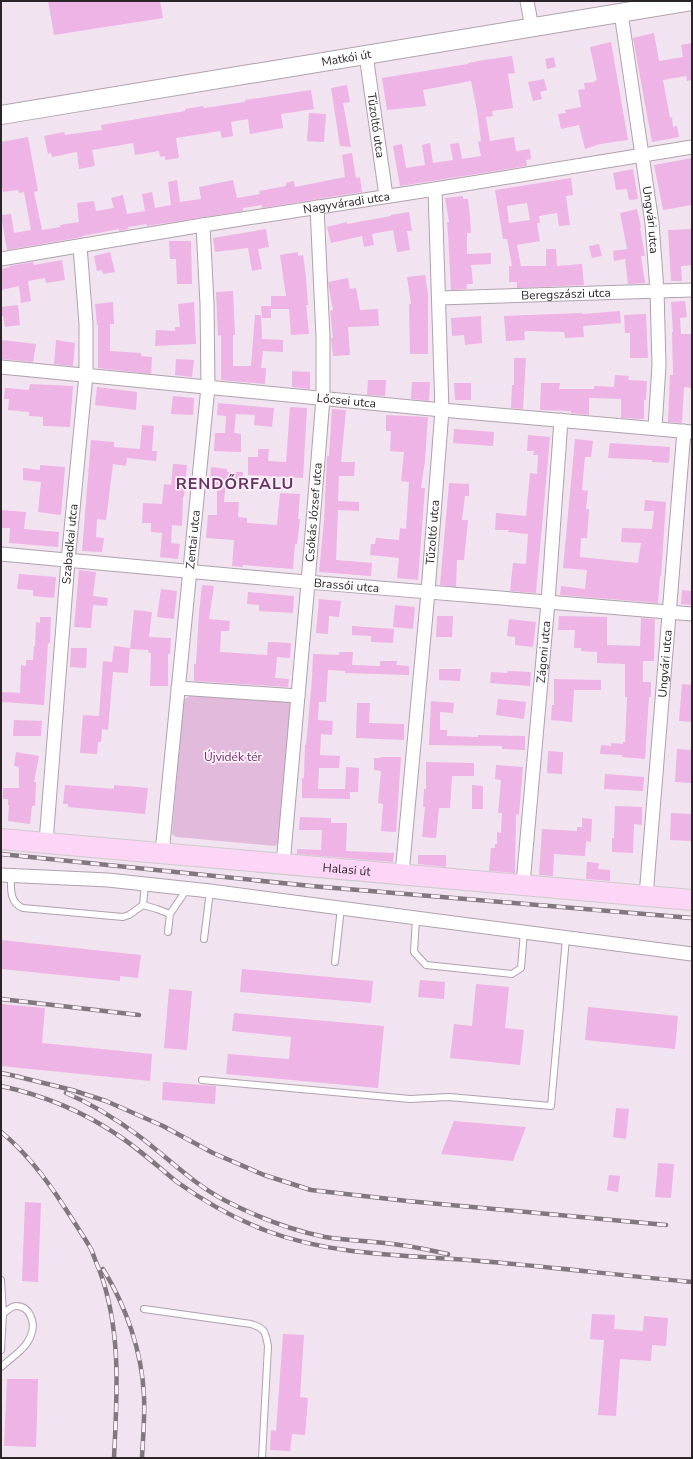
<svg xmlns="http://www.w3.org/2000/svg" width="693" height="1459" font-family="'Nunito Sans',sans-serif">
	<rect width="100%" height="100%" fill="#f2e3f0"/>
	<!-- green -->
	<path fill="#e2bbdc" d="M193,694L288,699L294,704L280,842L275,846L176,837L172,834L183,700Z"/>
	<!-- building -->
	<path fill="#edb4e5" fill-rule="evenodd" d="M48,1H160L163,18L54,35Z
		M654,33L659,61L683,57L681,45L692,43V80L687,81L686,76L663,80L670,118L672,117L673,127L677,126L679,137L652,142L633,38Z
		M611,42L628,140L600,144L585,149L579,125L561,129L558,114L566,113L565,110L581,107L578,90L585,89L584,83L594,82V81L597,80L590,47Z
		M512,56L515,73L508,74L513,108L492,111L493,116L486,117L490,141L514,137L516,151L530,149L531,159L526,160L527,166L400,186L393,146L402,144L406,168L425,165L422,145L430,143L433,163L453,160L450,144L459,143L462,159L481,156L478,142L481,141L477,111L471,81L423,90L426,106L387,110L382,78L468,64V63L484,60Z
		M554,57L556,67L547,69L545,59Z
		M544,79L547,90L540,92L542,99L533,101L528,82Z
		M347,85L350,102L343,103L351,147L340,146L331,88Z
		M311,90L314,109L281,114L283,128L250,134L248,119L231,122L233,136L222,138L220,131L176,138L179,158L165,160V156L160,157L159,151L135,155L133,143L92,150L95,166L79,169L77,152L52,157L51,153L48,154L44,136L64,132L65,135L102,130L101,125L185,111V109L203,106L204,108L245,102V100Z
		M309,113L326,114L324,142L307,141Z
		M28,137L38,191L34,192L42,230L60,227V225L79,222L77,203L94,201L96,211L114,208L111,198L123,195L127,214L145,211L142,194L152,192L155,208L171,205L168,182L177,180L180,202L201,199L199,187L233,180L237,198L260,194L259,191L286,186V183L294,181L295,187L345,177L342,155L352,153L356,178L360,177L362,192L262,208V205L243,208V211L147,226V224L128,227L129,229L119,231V229L82,236V237L7,250L1,215L11,214L14,233L31,230L24,192L19,193L18,190L3,192L1,180V142Z
		M692,158V205L663,210L654,165Z
		M633,169L638,199L629,200L627,189L616,190L613,173Z
		M571,178L573,195L566,196L570,225L559,226L557,213L539,216L540,223H537L540,241L517,245L521,266H546V249H556L557,266L582,264L584,285L517,288V282H509V266H512L507,239H503L495,190ZM527,203L530,220L509,223L507,206Z
		M463,196V199H468L470,217L471,233H467V254L491,253V264L471,265L473,284H467V289L451,290L448,234L447,222H449L445,198Z
		M637,209L641,227L640,228L645,256H641L645,283L628,284L625,259L614,261L613,251L627,249L620,213Z
		M409,212L412,231H407L410,250L397,252L393,230L372,234L374,245L364,247L362,236L331,243L327,227L347,222V224L391,216V215Z
		M266,229L269,247L258,249L262,269L252,271L248,248L215,252L213,238Z
		M692,229V265L681,266L682,281H671L668,230Z
		M169,241H191L192,284H177L176,259H170Z
		M599,244L602,256L592,258L589,246Z
		M110,252L115,272L103,274L102,270L97,271L94,256Z
		M298,252V256L303,255L306,277L308,305H306L309,334L291,335L289,309H271V296H286L280,255Z
		M62,260L65,280L46,283L45,278L28,281L31,301L21,303L19,286L1,290V269L10,267L9,266L33,262L34,265Z
		M425,275L428,294V354H410L409,304H411L407,277Z
		M348,278L350,289L356,288L360,310L378,309L379,326L348,327L350,355L333,356L331,338H333L330,311L333,310L328,282Z
		M233,291L235,335H233V366H251L255,315H261L262,339L283,340V352L263,351L261,368H266L265,384L221,380V335L218,336L216,292Z
		M685,301L687,317L680,318L681,334H692V388L684,387L682,423L668,422L670,375H673L672,332H673L671,302Z
		M113,302L114,324H110V351L141,353V356L152,357L151,374L98,368V325H97L95,304Z
		M194,302L196,344L155,346L156,330L175,331V327H180L178,304Z
		M18,305L20,325L5,327L3,316H1V307Z
		M261,306H271V318H262Z
		M620,311L621,323L583,326L584,337L565,338L564,332L527,331L524,332L525,340L506,341L504,316L582,313V314Z
		M646,314L648,358H630V333H625L624,315Z
		M481,316L482,343L465,345L464,335L452,336L451,318Z
		M1,340L36,344L33,362L1,359Z
		M56,340L75,343L73,366L54,364Z
		M514,358H526L523,409L511,408L512,385H514Z
		M176,359L194,360L192,377L175,375Z
		M292,371L310,372V389L292,387Z
		M615,375L629,376L628,380L647,381L646,400H644V419L621,418V399L589,398V415L571,413V411L540,410L541,383H560L559,389H594V386L614,387Z
		M368,380H386L385,396L367,395Z
		M412,382H430L429,401L411,399Z
		M454,383H471V400H455Z
		M30,384L73,386L70,427L43,426V417L29,416V412L8,410L9,399H4L5,388L29,390Z
		M97,387L137,392L136,410L95,405Z
		M173,396L194,398L193,415L171,414Z
		M218,403L274,408L272,427L254,425L255,415L236,414L234,433L241,434V452L214,451L215,433H225L226,416L217,415Z
		M290,407L307,408L303,478L248,475V457H258V449H269L268,461L286,462Z
		M332,409L346,410L341,462H355L354,476H339L338,501L359,502V511L338,510L336,560L372,563L371,576L319,572L324,521L327,456H329Z
		M386,415L428,417L425,461L421,488H425L418,580L397,578L399,558L370,555L371,544H375L376,538L399,540L400,528L406,529L409,482L401,481L404,452L390,451L391,431H386Z
		M142,425L154,426L152,451H157L156,461L127,458L126,466L113,464L106,520L97,519L96,537L104,538L102,552L82,551L91,440L114,442V447L140,449Z
		M454,429L494,432L493,446L453,443Z
		M528,435L550,437L536,593L510,591L513,563L526,564L528,534L508,532L509,530H495L496,513L526,516L530,473L537,474L538,455H533L534,451H527Z
		M575,439L593,441L591,457H585L582,490L588,491L586,509H589L587,538H581L580,557L638,563L641,543L621,542L622,528L652,529L654,511H644L645,500L666,502L661,576H660L658,603L560,595L561,586L585,589L587,570L563,568Z
		M610,443L670,447L669,463L652,462V460L608,458Z
		M173,464L187,465L184,497L183,496L182,526L172,525L171,543L180,544L178,559L160,557L162,533L151,532V523H142L143,503L162,504L164,484L171,485Z
		M40,465L65,467L61,515L38,512L41,482L23,480V468L40,470Z
		M211,467L227,469V472H243V481H226L224,502H239L238,517L247,518V523L277,525L280,493L300,494L298,519H300L297,544H295L293,569L243,565V567L232,566L234,540L206,538L208,515H217V487L210,486Z
		M449,483L469,484V496H465L462,520H468L464,560H457L456,587L440,585Z
		M1,510L26,512L24,529L59,532L58,547L9,543L10,528H1Z
		M79,570L96,572L93,596L108,598L107,606L93,605L91,628L74,627Z
		M19,574L56,577L54,598L33,596V590L17,589Z
		M202,585L214,586L209,619L230,621L229,631H221L220,652L267,655L268,642L291,643L290,658L277,657L275,678L289,679L288,687L194,681V664H196L199,612Z
		M161,589L177,591L174,619L157,617Z
		M682,590L692,591V605L681,604Z
		M248,592L294,596L293,613L259,611V605L247,604Z
		M319,599L341,601L339,617L329,616L328,634L316,633Z
		M395,605L415,607L413,629L393,627Z
		M134,610L152,612L149,637L171,638L170,654H168V686H150L151,653L148,652L149,650L130,649Z
		M437,616H453L452,637H436Z
		M559,616L607,617V645L640,646L641,618L655,619L654,661H643V682H651V697H649L645,759L622,757V755L600,754L601,745L611,746V743L623,744V742H625L627,697H625V664L597,663V652L581,651V648H574L575,630H558Z
		M40,617H51L50,643H48L44,705L1,702V692L20,693L21,665L26,666V660H33L34,646H35L36,622L40,623Z
		M509,619L536,622L533,647L515,645V637L507,636Z
		M352,626L394,629L393,643L371,642V636L352,635Z
		M114,646L130,648L128,673L113,672L108,730L102,729L101,742H98L97,754L80,753L83,715L99,716L103,661L112,662Z
		M71,648H87L86,668L70,667Z
		M339,652H353L352,665L380,666V661H397L396,665L409,666V675L345,673V671L328,670L326,702H319L318,720L333,721L332,735L321,734L320,755L340,756L339,768H319L318,789H345L346,767L359,768L358,792H350V799L302,798V778H304L305,745H306L312,679L313,654L339,655Z
		M439,669H461L460,681L439,680Z
		M508,671L531,672L530,686L490,683L491,672L507,673Z
		M554,679L601,680V690H574L572,722L551,720L552,705H554Z
		M682,684L692,685V722L679,721Z
		M498,699L526,702L524,719L496,715Z
		M431,701L454,703L453,713L440,712V730H447V736L478,737V735L525,736V750L502,749V746L429,745Z
		M357,703H370L369,723L404,724V740L356,738Z
		M14,720L42,721L41,736H13Z
		M677,749L692,750L691,783L675,782Z
		M548,751L563,752L562,774L547,773Z
		M16,752L39,756L34,782H36L35,806H32L30,824L8,821L9,805H8V799H3V788H19V767L14,766Z
		M381,757H401L396,832L381,831L383,804L378,803L381,771L374,770V758H380Z
		M426,762L474,763V776H452L450,808H439L436,838L422,837L425,807H423L424,789H426Z
		M496,765L523,767L519,815L516,814L515,873L489,871L491,848H495V844H497V832L501,833L502,813H498L501,780L495,779Z
		M605,774L644,777L643,791L604,789Z
		M65,785L114,789V785L148,788L145,814L68,807V804H63Z
		M472,785L483,786V809H472Z
		M615,806L642,807V825L634,824L633,853L612,852V838H614Z
		M671,813L692,814V841L670,840Z
		M300,817L331,818V823H347L346,851L394,853L393,862L297,854V849L321,850L322,830H299Z
		M582,818L592,819L591,842L586,841L585,856L554,854L553,876L539,875L542,829L577,831V827H582Z
		M418,855H446V867L418,864Z
		M587,862L599,863L598,869L610,870V881L586,879Z
		M1,940L141,955L138,978L120,976V981L1,969Z
		M242,969L373,981L371,1003L240,992Z
		M420,980L445,982L444,999L418,997Z
		M476,984L509,987L505,1028L524,1030L520,1065L450,1058L454,1024L472,1026Z
		M169,989L192,991L187,1050L164,1048Z
		M1,1004L45,1008L42,1043L152,1054L150,1081L1,1066Z
		M588,1007L678,1016L675,1049L585,1040Z
		M234,1013L384,1026L378,1088L226,1074L228,1054L289,1059L291,1037L232,1031Z
		M163,1082L216,1086L215,1104L162,1100Z
		M616,1108L629,1109L626,1139L613,1137Z
		M454,1121L526,1127L513,1161L441,1154Z
		M658,1163L674,1164L671,1198L655,1197Z
		M609,1175L620,1176L618,1192L607,1190Z
		M25,1202L41,1203L38,1282L22,1281Z
		M592,1314L615,1315L614,1329L643,1331L644,1316L668,1318L666,1346L652,1345L651,1361L620,1359L616,1416L598,1415L604,1340L590,1339Z
		M283,1334L304,1335L300,1397L308,1398L305,1435L292,1434L290,1451L270,1450L271,1430L276,1431Z
		M7,1379H38L36,1447L4,1446Z"/>
	<g fill="none" stroke-linecap="round" stroke-linejoin="round">
		<defs>
			<path id="lane" d="M11,875C11,888 9,903 23,908L123,917L129,915L143,905L145,884
				M143,905L157,909L170,914
				M416,918L414,952L426,965L512,974L521,968L524,932
				M168,932L170,914L187,889
				M204,939L210,891
				M335,962L341,908
				M202,1080L410,1099L449,1097L551,1106L566,938
				M1,1280L3,1314L1,1350
				M144,1309L251,1324C266,1329 265,1332 268,1346L262,1458
				M1,1367C11,1358 27,1348 31,1335C36,1323 30,1306 16,1306C11,1306 7,1311 3,1314"/>
			<g id="street">
				<path d="M527,1L532,28"/>
				<path id="s1" d="M621,13L652,223L657,291L659,365L655,428"/>
				<path id="s2" d="M366,55L386,196"/>
				<path id="s3" d="M1,259L203,225L435,189L692,147"/>
				<path id="s4" d="M440,298L692,290"/>
				<path id="s5" d="M1,367L442,410L692,432"/>
				<path id="s6" d="M1,554C231,576 462,596 692,614"/>
				<path d="M178,688L298,696"/>
				<path id="s7" d="M46,842L68,561L86,375V324L80,246"/>
				<path id="s8" d="M162,853L208,387L207,304L203,225"/>
				<path id="s9" d="M283,864L308,583L323,398V337L317,207"/>
				<path id="s10" d="M402,874L428,592L442,410L435,189"/>
				<path d="M1,875L108,880L210,891L692,954"/>
				<path id="s11" d="M523,884L548,602L561,420"/>
				<path id="s12" d="M646,896L684,431"/>
			</g>
			<g id="secondary">
				<path id="s13" d="M1,115L692,1"/>
			</g>
			<g id="primary">
				<path id="s14" d="M1,839L692,900"/>
			</g>
		</defs>
		<!-- lane casing -->
		<use href="#lane" stroke="#afa1ad" stroke-width="8"/>
		<!-- street casing -->
		<use href="#street" stroke="#afa1ad" stroke-width="15"/>
		<!-- secondary casing -->
		<use href="#secondary" stroke="#afa1ad" stroke-width="20"/>
		<!-- primary casing -->
		<use href="#primary" stroke="#cccbcc" stroke-width="22"/>
		<!-- lane -->
		<use href="#lane" stroke="#fff" stroke-width="6"/>
		<!-- street -->
		<use href="#street" stroke="#fff" stroke-width="13"/>
		<!-- secondary -->
		<use href="#secondary" stroke="#fff" stroke-width="18"/>
		<!-- primary -->
		<use href="#primary" stroke="#fdd5f7" stroke-width="20"/>
		<defs>
			<path id="rail" d="M1,854L311,886L692,918
				M1,999L139,1015
				M1,1073L20,1077
				M15,1076L72,1090L106,1101L163,1126L213,1153L264,1175L311,1190L407,1201L666,1225
				M1,1086C42,1095 82,1111 116,1134C138,1148 157,1166 177,1182C205,1202 235,1219 267,1231C331,1255 401,1255 468,1260C543,1266 617,1275 692,1282
				M66,1093C92,1104 116,1119 139,1136C168,1158 193,1184 226,1201C257,1217 290,1230 325,1237C350,1241 375,1241 400,1245C417,1247 432,1251 448,1254
				M1,1132C27,1153 47,1180 65,1208C74,1222 83,1235 91,1249C94,1256 96,1263 99,1269C122,1330 117,1395 114,1458
				M103,1269C126,1306 142,1352 144,1396C145,1417 143,1437 142,1458"/>
		</defs>
		<!-- rail casing -->
		<use href="#rail" stroke="#81777f" stroke-width="4.5"/>
		<!-- rail -->
		<use href="#rail" stroke="#fef1fc" stroke-width="3" stroke-dasharray="9" stroke-linecap="butt"/>
	</g>
	<g text-anchor="middle" stroke-width="3.5" stroke-linejoin="round" paint-order="stroke">
		<!-- street labels -->
		<g font-size="12" fill="#2b252a" stroke="#fef1fc">
			<text dy="4" stroke="none"><textPath href="#s13" startOffset="350">Matkói út</textPath></text>
			<text dy="4" stroke="none"><textPath href="#s2" startOffset="71">Tűzoltó utca</textPath></text>
			<text dy="4" stroke="none"><textPath href="#s3" startOffset="350">Nagyváradi utca</textPath></text>
			<text dy="4" stroke="none"><textPath href="#s1" startOffset="209">Ungvári utca</textPath></text>
			<text dy="4" stroke="none"><textPath href="#s4" startOffset="126">Beregszászi utca</textPath></text>
			<text dy="4" stroke="none"><textPath href="#s5" startOffset="347">Lőcsei utca</textPath></text>
			<text dy="4" stroke="none"><textPath href="#s9" startOffset="353">Csókás József utca</textPath></text>
			<text dy="4" stroke="none"><textPath href="#s10" startOffset="343">Tűzoltó utca</textPath></text>
			<text dy="4" stroke="none"><textPath href="#s8" startOffset="315">Zentai utca</textPath></text>
			<text dy="4" stroke="none"><textPath href="#s7" startOffset="299">Szabadkai utca</textPath></text>
			<text dy="4" stroke="none"><textPath href="#s6" startOffset="347">Brassói utca</textPath></text>
			<text dy="4" stroke="none"><textPath href="#s11" startOffset="233">Zágoni utca</textPath></text>
			<text dy="4" stroke="none"><textPath href="#s12" startOffset="233">Ungvári utca</textPath></text>
			<text dy="4" stroke="none"><textPath href="#s14" startOffset="347">Halasi út</textPath></text>
		</g>
		<!-- park labels -->
		<g font-size="12" fill="#72306b" stroke="#fef1fc">
			<text x="233" y="761">Újvidék tér</text>
		</g>
		<!-- district labels -->
		<g font-size="16" font-weight="bold" letter-spacing="1" fill="#673261" stroke="#fef1fc">
			<text x="235" y="489">RENDŐRFALU</text>
		</g>
	</g>
	<!-- border -->
	<rect width="693" height="1459" fill="none" stroke="#2b252a" stroke-width="4"/>
</svg>
